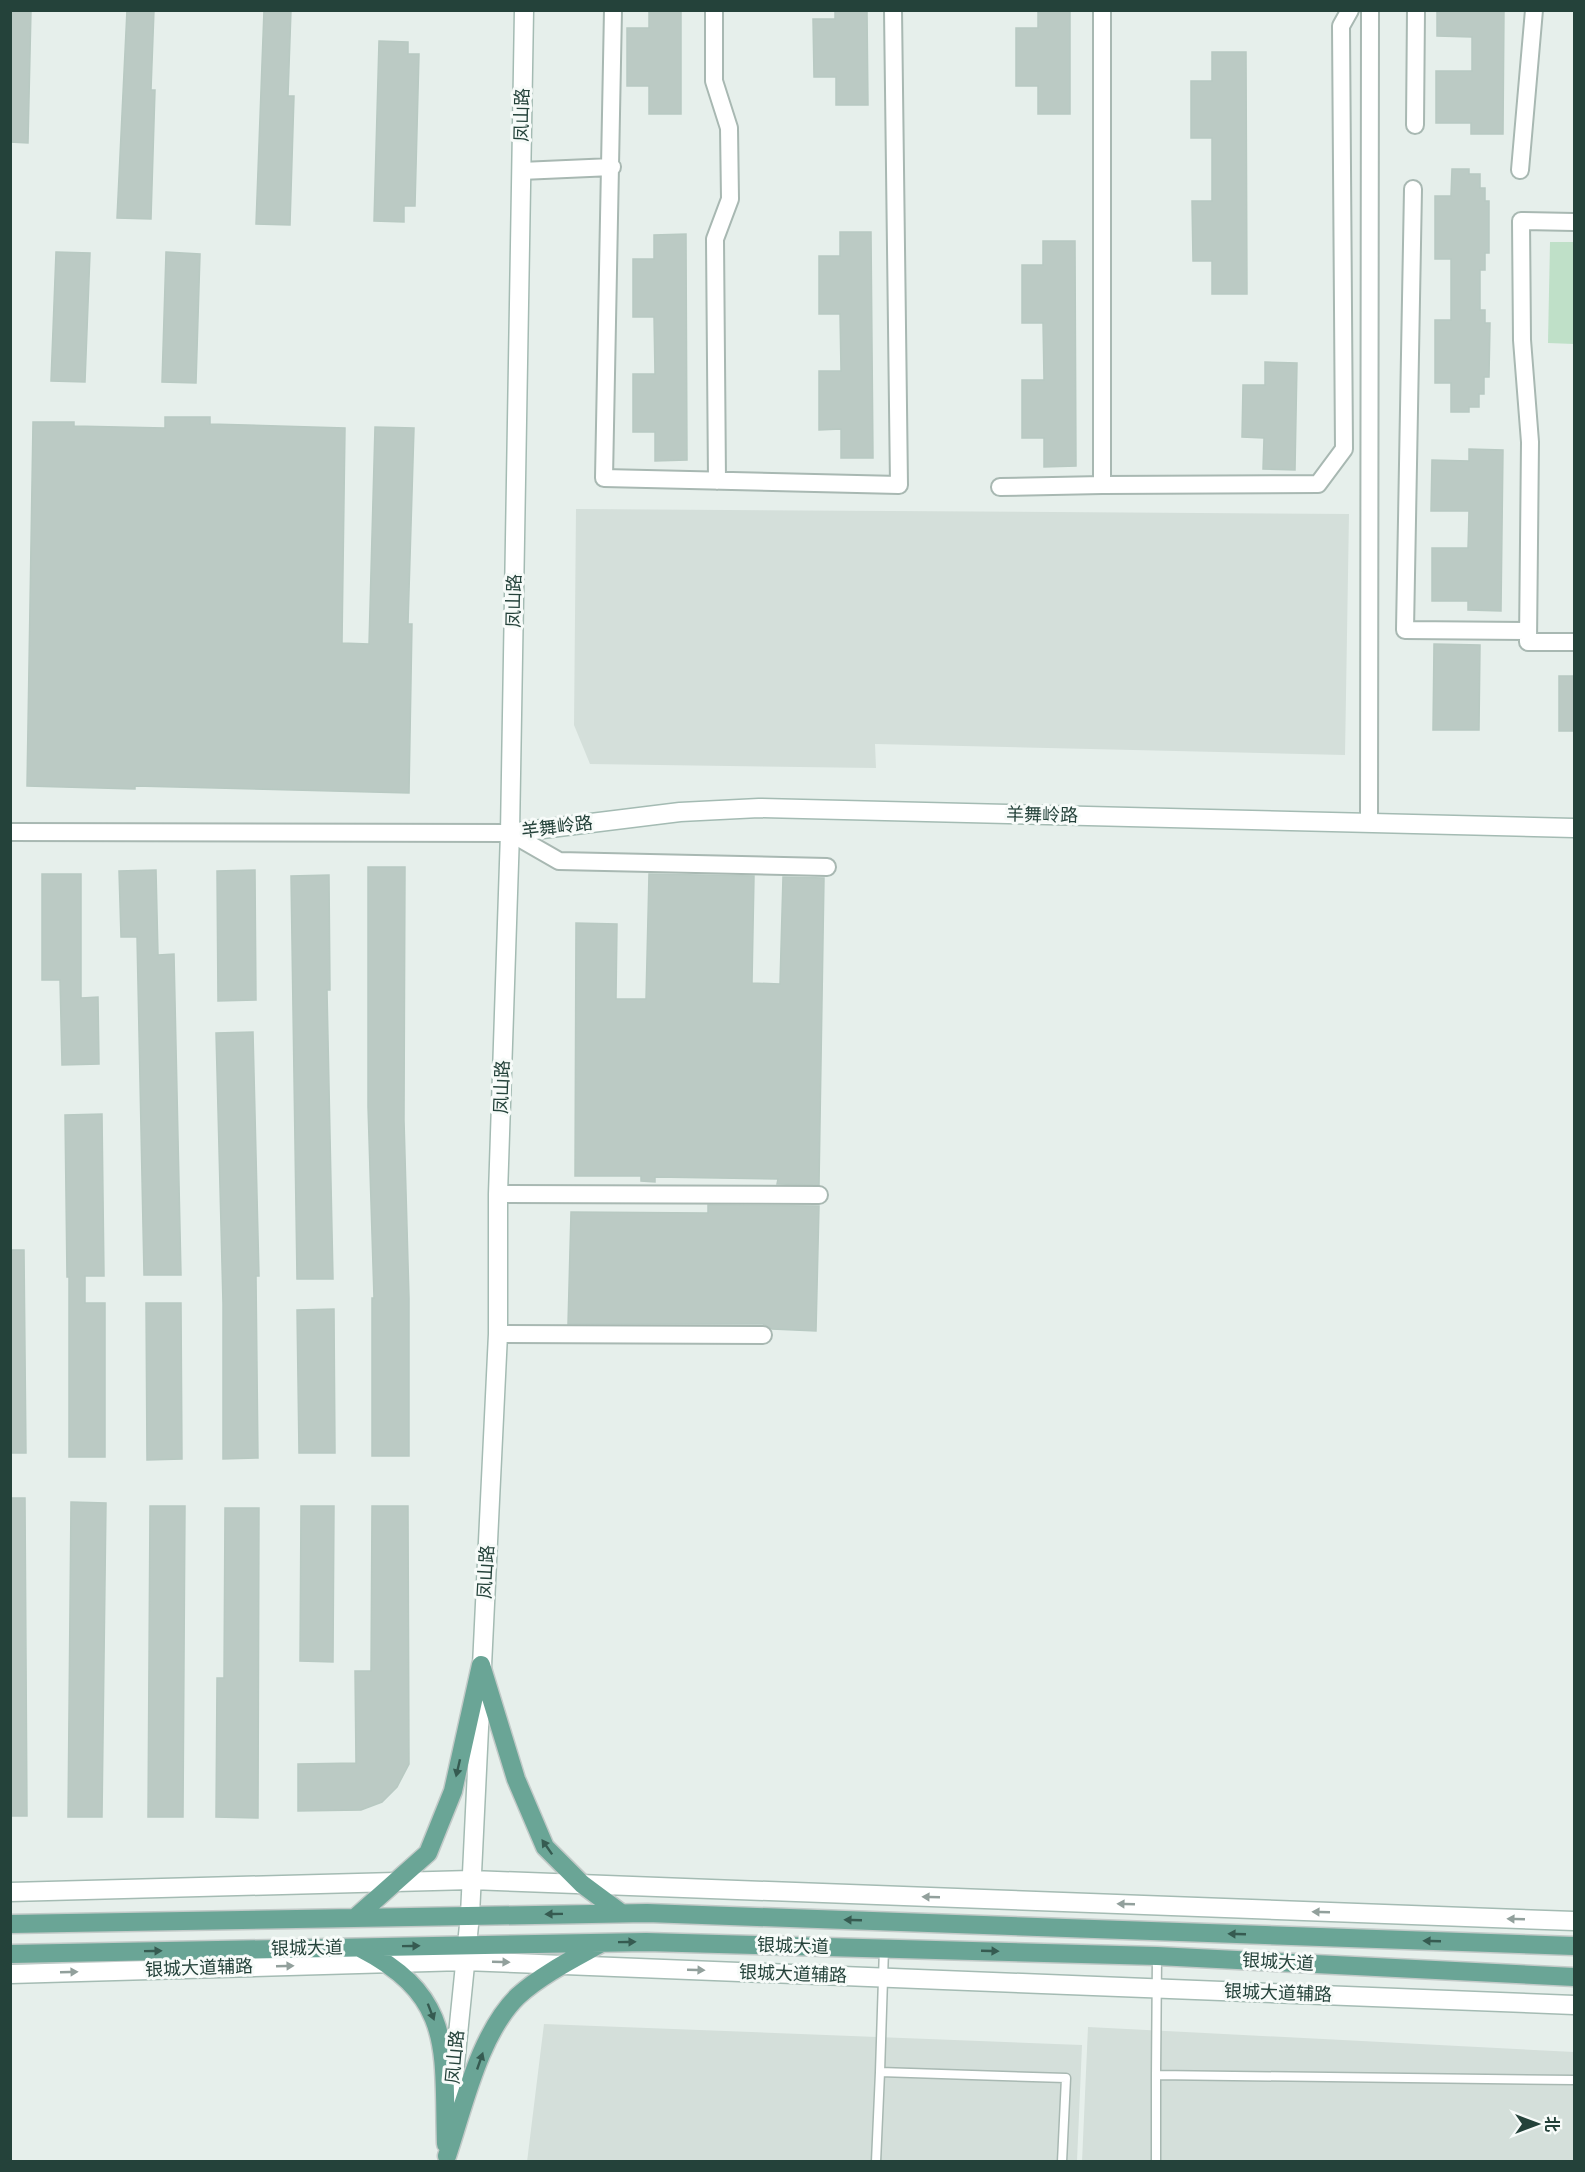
<svg xmlns="http://www.w3.org/2000/svg" width="1585" height="2172" font-family="'Work Sans','Noto Sans SC',sans-serif">
	<rect width="100%" height="100%" fill="#e6efeb"/>
	<!-- built -->
	<path fill="#d4dfda" d="M576,509L1349,514L1345,755L875,744L876,768L590,764L574,725Z
		M544,2024L1082,2045L1077,2161L527,2162Z
		M1088,2027L1574,2052V2161L1082,2162Z"/>
	<!-- green -->
	<path fill="#bfe0c8" d="M1550,242H1574V344L1548,343Z"/>
	<!-- building -->
	<path fill="#bbcac4" stroke="#b8c9c2" stroke-width="1.5" d="M10,10H31L28,143L10,142Z
		M127,10H154L151,90H155L151,219L117,218Z
		M264,10H291L288,96H294L290,225L256,224Z
		M649,10H681V114H649V86H627V28H649Z
		M835,10H867L868,105H836V77H814L813,19H835Z
		M1038,10H1070V114H1038V86H1016V28H1038Z
		M1437,10H1504L1503,134H1471V123H1436V71H1472V37L1437,36Z
		M379,41L408,42V54H419L415,206H404V222L374,221Z
		M1212,52H1246L1247,294H1212V261H1193L1192,201H1212V138H1191V81H1212Z
		M1452,169H1469V174H1480V188H1485V201H1489V253H1485V270H1480V310H1485V323H1490L1489,377H1484V394H1479V407H1469V412H1451V383H1435V320H1451V259H1435V196H1451Z
		M840,232H871L873,458H841V429L819,430V371H841L840,314H819V256H840Z
		M686,234L687,460L655,461V432H633V374H655L654,317H633V259H654V235Z
		M1043,241H1075L1076,466L1044,467V438H1022V380H1044L1043,323H1022V265H1043Z
		M56,252L90,253L85,382L51,381Z
		M166,252L200,254L196,383L162,382Z
		M1265,362L1297,363L1295,470L1263,469L1264,438L1242,437L1243,385H1265Z
		M165,417H210V424L345,428L342,643L369,644L375,427L414,428L408,624H412L409,793L135,786V789L27,786L33,422H74V426L165,428Z
		M1469,449L1503,450L1501,611L1468,610V601H1432V548H1468L1469,511H1431L1432,460L1469,461Z
		M1434,644L1480,645L1479,730H1433Z
		M1559,676H1575V731H1559Z
		M368,867H405L404,1120L409,1298V1456H372V1298H374L368,1107Z
		M156,870L158,955L174,954L181,1275H144L137,937H121L119,871Z
		M255,870L256,1000L218,1001L217,871Z
		M42,874H81V998L98,997L99,1064L62,1065L60,980H42Z
		M649,874L754,876L752,983L780,984L783,877L824,878L819,1185L777,1184L778,1179L655,1177V1182L641,1181V1176H575L576,923L617,924L616,999H646Z
		M329,875L330,990H327L333,1279H297L291,876Z
		M253,1032L259,1276H256L258,1458L223,1459V1304L216,1033Z
		M102,1114L104,1276H85V1303H105V1457H69V1277H67L65,1115Z
		M708,1205L819,1206L816,1331L772,1329L763,1324H568L571,1212L708,1213Z
		M10,1250H24L26,1453H10Z
		M146,1303H181L182,1459L147,1460Z
		M334,1309L335,1453H299L297,1310Z
		M10,1498H25L27,1816H10Z
		M71,1502L106,1503L102,1817H68Z
		M150,1506H185L183,1817H148Z
		M301,1506H334L333,1662L300,1661Z
		M372,1506H408L409,1764L397,1787L382,1802L361,1810L298,1811V1764L356,1763L355,1671H371Z
		M225,1508H259L258,1818L216,1817L217,1678H224Z"/>
	<g fill="none" stroke-linecap="round" stroke-linejoin="round">
		<defs>
			<path id="lane" d="M884,1948L880,2072L1066,2078L1062,2162
				M1157,1956L1156,2075L1574,2080
				M876,2162L880,2072
				M1156,2162V2075"/>
			<path id="street" d="M613,10L604,478L899,485L893,10
				M714,10V81L729,128L730,199L715,239L717,481
				M1415,125L1416,10
				M1520,170L1534,10
				M521,171L612,167
				M1413,189L1405,630L1528,631
				M1574,222L1521,221L1522,340L1530,442L1528,642H1574
				M1102,485L1318,484L1344,449L1341,26L1350,10
				M1000,487L1102,485V10
				M1369,823L1370,10
				M10,832L510,833L559,861L827,867
				M498,1194L819,1195
				M498,1334L763,1335"/>
			<path id="secondary" d="M510,833L680,812L759,808L1574,828
				M10,1892L471,1880L1574,1921
				M10,1974L464,1961L1574,2005
				M451,2104L470,1915L498,1334V1194L510,833L524,10"/>
			<path id="primary" d="M356,1917L428,1853L453,1791L481,1665L516,1779L545,1847L582,1884L621,1913
				M10,1924L647,1913L1574,1946
				M360,1948C455,1997 443,2050 446,2144
				M10,1954L646,1942L1157,1956L1574,1977
				M447,2156C464,2106 479,2034 518,1996C541,1975 573,1959 600,1944"/>
		</defs>
		<!-- lane casing -->
		<use href="#lane" stroke="#a8b8b2" stroke-width="11"/>
		<!-- street casing -->
		<use href="#street" stroke="#a8b8b2" stroke-width="20"/>
		<!-- secondary casing -->
		<use href="#secondary" stroke="#a4bbb3" stroke-width="21"/>
		<!-- primary casing -->
		<use href="#primary" stroke="#c2cac8" stroke-width="21"/>
		<!-- lane -->
		<use href="#lane" stroke="#fff" stroke-width="8"/>
		<!-- street -->
		<use href="#street" stroke="#fff" stroke-width="16"/>
		<!-- secondary -->
		<use href="#secondary" stroke="#fff" stroke-width="18"/>
		<!-- primary -->
		<use href="#primary" stroke="#6aa596" stroke-width="18"/>
	</g>
	<!-- one-way arrows -->
	<defs><path id="oneway-solid" d="M-6-.8H1V-3.2L6.5 0L1 3.2V.8H-6Z" transform="scale(1.5)"/></defs>
	<g fill="#365b51">
		<use href="#oneway-solid" transform="translate(458 1768) rotate(103)"/>
		<use href="#oneway-solid" transform="translate(547 1847) rotate(-125)"/>
		<use href="#oneway-solid" transform="translate(554 1914) rotate(179)"/>
		<use href="#oneway-solid" transform="translate(853 1920) rotate(-178)"/>
		<use href="#oneway-solid" transform="translate(1237 1934) rotate(-178)"/>
		<use href="#oneway-solid" transform="translate(1432 1941) rotate(-178)"/>
		<use href="#oneway-solid" transform="translate(627 1942) rotate(-1)"/>
		<use href="#oneway-solid" transform="translate(411 1946) rotate(-1)"/>
		<use href="#oneway-solid" transform="translate(153 1951) rotate(-1)"/>
		<use href="#oneway-solid" transform="translate(990 1951) rotate(2)"/>
		<use href="#oneway-solid" transform="translate(431 2012) rotate(69)"/>
		<use href="#oneway-solid" transform="translate(480 2061) rotate(-71)"/>
	</g>
	<g fill="#92a09c">
		<use href="#oneway-solid" transform="translate(931 1897) rotate(-178)"/>
		<use href="#oneway-solid" transform="translate(1126 1904) rotate(-178)"/>
		<use href="#oneway-solid" transform="translate(1321 1912) rotate(-178)"/>
		<use href="#oneway-solid" transform="translate(1516 1919) rotate(-178)"/>
		<use href="#oneway-solid" transform="translate(501 1962) rotate(2)"/>
		<use href="#oneway-solid" transform="translate(285 1966) rotate(-2)"/>
		<use href="#oneway-solid" transform="translate(696 1970) rotate(2)"/>
		<use href="#oneway-solid" transform="translate(69 1972) rotate(-2)"/>
	</g>
	<g text-anchor="middle" stroke-width="6" stroke-linejoin="round" paint-order="stroke">
		<!-- street labels -->
		<g font-size="18" fill="#24423a" stroke="#f7fbf9">
			<text transform="translate(522 115) rotate(-89)" y="6">凤山路</text>
			<text transform="translate(514 601) rotate(-89)" y="6">凤山路</text>
			<text transform="translate(1042 815) rotate(1)" y="6">羊舞岭路</text>
			<text transform="translate(557 827) rotate(-7)" y="6">羊舞岭路</text>
			<text transform="translate(502 1087) rotate(-88)" y="6">凤山路</text>
			<text transform="translate(486 1572) rotate(-87)" y="6">凤山路</text>
			<text transform="translate(793 1946) rotate(2)" y="6">银城大道</text>
			<text transform="translate(307 1948) rotate(-1)" y="6">银城大道</text>
			<text transform="translate(1278 1962) rotate(3)" y="6">银城大道</text>
			<text transform="translate(199 1968) rotate(-2)" y="6">银城大道辅路</text>
			<text transform="translate(793 1974) rotate(2)" y="6">银城大道辅路</text>
			<text transform="translate(1278 1993) rotate(2)" y="6">银城大道辅路</text>
			<text transform="translate(455 2057) rotate(-85)" y="6">凤山路</text>
		</g>
	</g>
	<!-- border -->
	<rect width="1585" height="2172" fill="none" stroke="#24423a" stroke-width="24"/>
	<!-- north arrow -->
	<g transform="translate(1537 2124) rotate(90)" stroke="#f7fbf9" stroke-width="4.5" paint-order="stroke">
	<path d="M0-4.5L10 22L0 15L-10 22Z" fill="#24423a"/>
	<text y="-9" font-size="16" font-weight="bold" text-anchor="middle" fill="#24423a">北</text>
	</g>
</svg>
